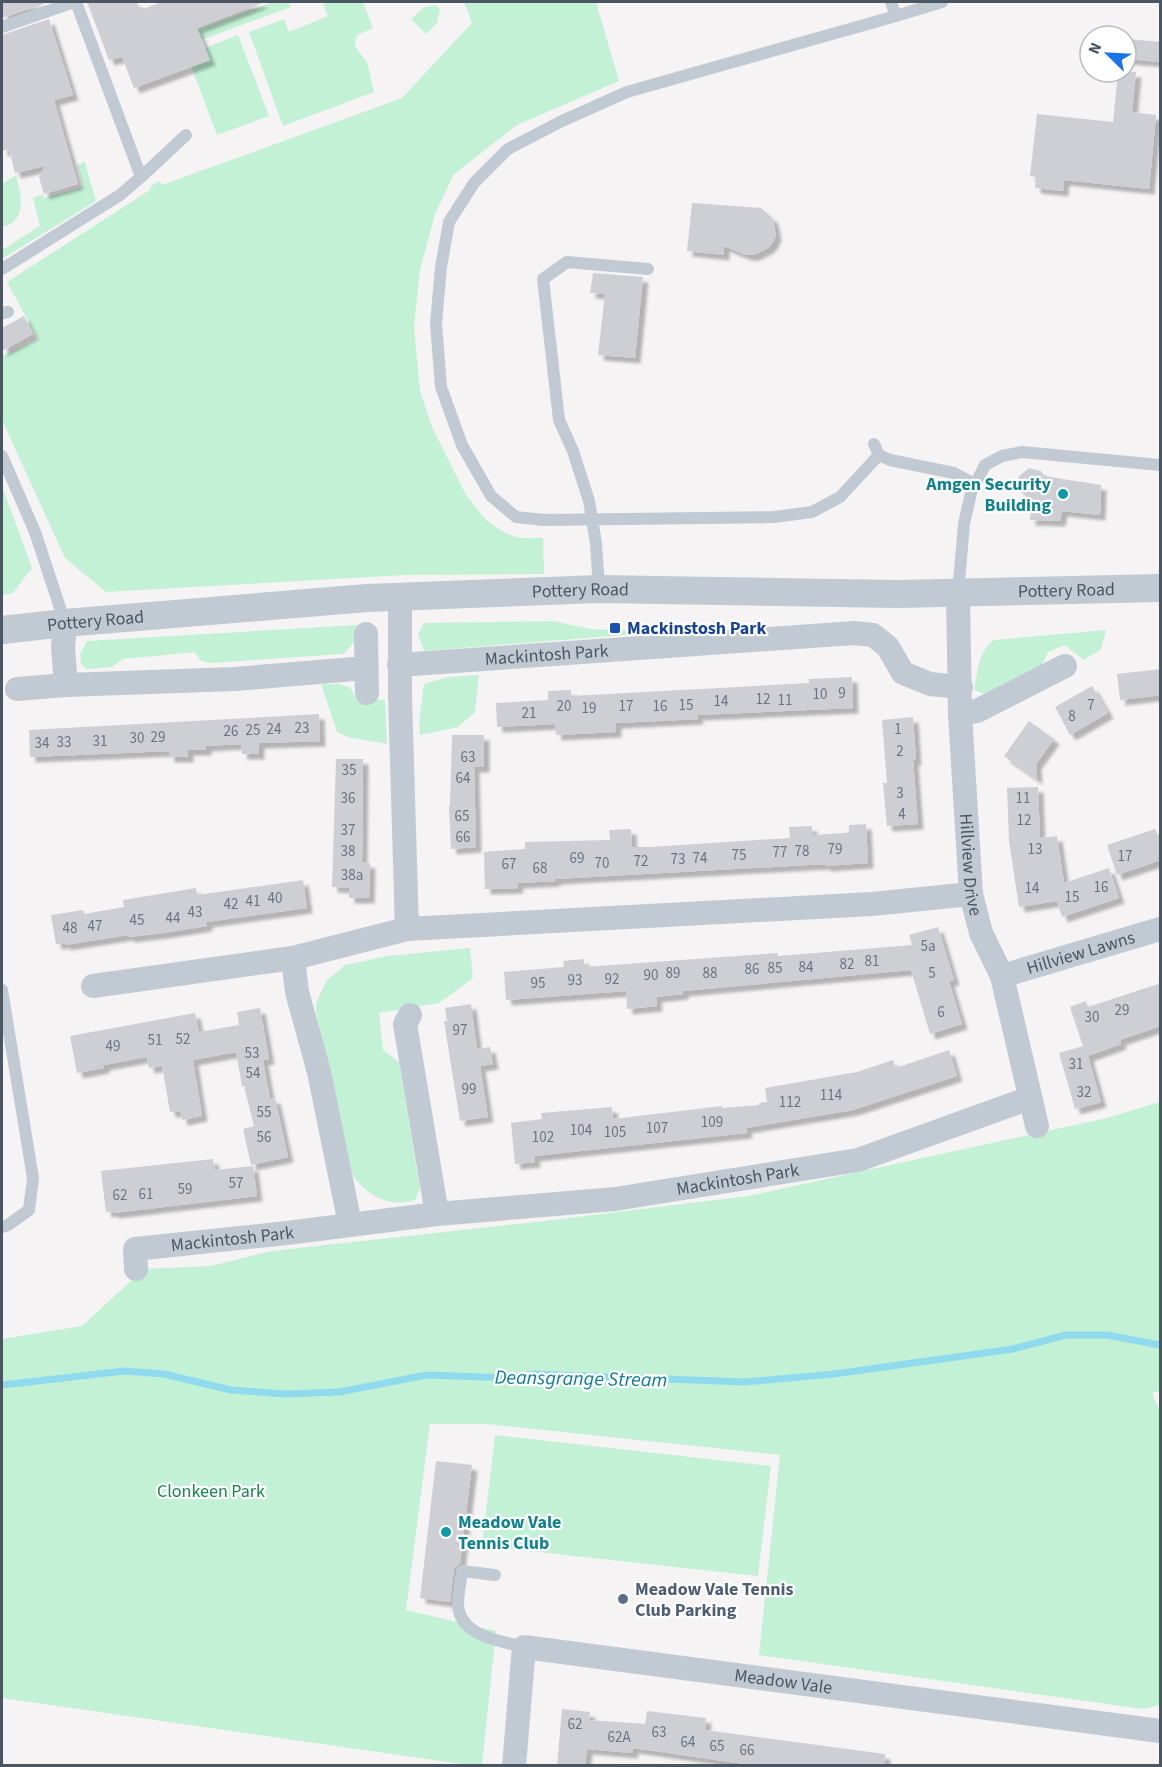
<svg xmlns="http://www.w3.org/2000/svg" width="1162" height="1767" font-family="'Source Sans 3',sans-serif">
	<defs>
		<filter id="shadow"><feDropShadow dx="5.5" dy="5.5" stdDeviation="1.5" flood-color="#0004"/></filter>
	</defs>
	<rect width="100%" height="100%" fill="#f5f3f3"/>
	<!-- green -->
	<path fill="#c3f1d5" d="M273,2H289L291,7L190,44L186,34Z
		M331,2H363L373,28L357,35L355,42L356,48L367,62L374,92L283,126L249,32L284,19L289,32L328,16L323,4Z
		M464,2H596L619,81L517,125L454,174L435,214L420,270L414,327L420,391L432,427L466,495L486,520L507,534L521,538H543L544,574L406,575L106,592L65,558L2,420V356L38,339L7,282L150,190V187L159,181L162,185L402,98L472,23Z
		M435,5L440,9L437,23L426,34L411,19L423,8Z
		M238,35L269,116L217,135L187,55Z
		M85,162L96,201L2,259V250L40,226L33,198L43,194L44,198L83,187L77,165Z
		M16,175C21,194 28,222 2,227V184Z
		M2,486L32,568L13,593L2,595Z
		M553,621L590,629L661,632L424,651L418,634L424,623Z
		M357,625L354,643L343,654L210,663L201,661L195,652L123,659L112,667L87,669L81,664L80,654L87,641Z
		M1106,630L1101,649L1084,660L1065,645L1048,652L1042,665L984,694L974,690C978,671 978,652 994,640Z
		M479,675L475,712L458,727L420,735L419,722L424,684L448,677Z
		M321,684H338L350,687L356,699L385,700L387,744L348,737L337,732Z
		M470,948L473,978L439,1003L379,1013L383,1050L399,1062L420,1188L415,1200C386,1209 363,1193 348,1168L316,1013V1004L326,981L345,965L388,956Z
		M1160,1102V1391L1152,1393L1160,1411V1705L1143,1709L759,1655L780,1455L487,1424H430L406,1610L496,1631L482,1765H469L2,1698V1339L82,1326L144,1269L211,1266L271,1251L544,1221L748,1196L1107,1118Z
		M495,1435L771,1466L758,1576L482,1546Z"/>
	<g fill="none" stroke-linecap="round" stroke-linejoin="round">
		<!-- stream -->
		<path stroke="#90daee" stroke-width="7" d="M2,1385L124,1371L164,1374L231,1390L286,1394L339,1392L427,1375L512,1378L535,1374L744,1382L834,1374L1013,1349L1066,1335H1107L1160,1345"/>
	</g>
	<!-- building -->
	<path fill="#cdcfd5" filter="url(#shadow)" d="M2,2H44V4L2,18Z
		M87,2H137L140,10L162,2H262V3L197,28L210,60L134,88L122,57L109,60Z
		M49,19L73,95L54,100L78,184L44,194L39,177L45,166L15,173L9,149L2,151V35Z
		M1126,39L1161,42V62L1126,59Z
		M1118,72H1136L1132,112L1156,115L1149,189L1064,180L1063,191L1035,188L1036,177L1030,176L1037,114L1113,122Z
		M692,203L761,208L773,219L776,235L773,242L768,248L754,255H746L724,246V255L687,251Z
		M593,273L643,277L635,358L598,355L605,294L590,293Z
		M24,316L33,334L2,351V328Z
		M1029,468L1041,471L1044,476L1101,485L1100,515L1062,511L1060,521L1030,520L1031,502L1019,489L1018,482L1019,476Z
		M1161,669V695L1120,700L1117,674Z
		M852,677L853,708L697,715L698,719L616,723V732L556,735L555,724L497,727L496,703L548,700V691L571,690V696L809,683V679Z
		M1092,686L1108,713L1070,735L1055,707Z
		M319,714L320,741L259,743V754H242L241,744L206,746V750H188V757H169V751L30,757L29,730Z
		M913,717L916,760H913L918,824L887,826L883,783H887L882,720Z
		M1029,721L1054,739L1036,764L1037,779L1004,756Z
		M452,735H484V767H474L476,847L451,849L449,806H450Z
		M336,759H363L362,862L370,863L369,898H349V888L332,887Z
		M1038,787L1040,838L1057,836L1064,883L1109,868L1119,898L1062,917L1057,901L1019,907L1009,841L1007,788Z
		M866,824L868,863L825,866V864L555,879V881L517,883L518,888L485,889L484,852L525,849V842L610,840L609,830L631,829L632,847H650L790,838L789,827L812,826V835L845,833L849,832V825Z
		M1155,829L1161,845V860L1117,875L1107,845Z
		M303,880L307,908L207,922V926L163,933L129,937L128,935L65,945V943L56,944L51,915L83,910L84,914L124,907L123,900L196,888L197,895Z
		M938,927L954,980L949,981L962,1024L930,1034L911,970L683,991V994L656,997L657,1006L627,1009L626,991L506,1000L504,972L564,967L563,961L584,959V967L778,953V956L912,945L909,935Z
		M1161,983V1026L1120,1040L1121,1044L1088,1056L1101,1102L1075,1109L1059,1053L1083,1046L1070,1007L1086,1001L1088,1007Z
		M471,1004L477,1049L490,1047L493,1064L480,1066L488,1117L460,1121L444,1021H447L445,1008Z
		M260,1008L269,1059L263,1060L270,1099L275,1098L288,1157L251,1165L243,1129L254,1126L244,1086H242L236,1052L193,1060L202,1116L182,1120L180,1111L170,1112L162,1066L149,1068L147,1057L104,1065V1068L77,1073L70,1036L195,1013L199,1032L239,1025L237,1012Z
		M949,1050L957,1076L853,1110L746,1128L747,1133L534,1156L535,1162L515,1164L511,1123L542,1119L541,1113L612,1107L613,1119L722,1106V1108L759,1105V1103L767,1102L765,1088L857,1072L893,1060L896,1068Z
		M213,1159L215,1170L253,1166L257,1196L113,1213V1211L106,1212L101,1171Z
		M436,1461L472,1465L460,1563L454,1569L450,1602L420,1598Z
		M562,1709L590,1712L589,1720L645,1724L647,1711L706,1718L705,1730L885,1754L884,1766H758L633,1748L632,1753L587,1749L585,1766H557Z"/>
	<g fill="none" stroke-linecap="round" stroke-linejoin="round">
		<!-- service -->
		<path stroke="#c1cad2" stroke-width="12" d="M891,2L896,16
			M2,27L74,2
			M141,177L186,135
			M2,269L120,195L141,177L76,2
			M2,313L8,312
			M874,444L879,455L890,460L954,473L976,485
			M879,455L840,497L812,512L774,517L544,520L516,517L491,496L462,445L441,387L436,324L441,267L449,222L474,183L508,149L562,121L627,92L896,16L942,2
			M2,456L35,532L65,623
			M599,589L596,543L589,501L573,451L559,420L543,279L567,262L648,269
			M958,593L964,524L971,493L985,465L1002,456L1022,452L1160,465
			M2,990L33,1178L29,1210L8,1225L2,1227
			M495,1575L462,1571C461,1581 458,1593 458,1604C459,1636 500,1641 524,1647"/>
		<!-- minor -->
		<g stroke="#c1cad2" stroke-width="24">
			<path id="s1" d="M958,593L960,714L971,894L981,933L1002,976L1037,1126"/>
			<path d="M400,598V696L407,929"/>
			<path d="M65,623L63,647L66,685"/>
			<path d="M366,634L367,693"/>
			<path id="s2" d="M399,665L854,633L873,635L888,647L903,673L930,684L961,687"/>
			<path d="M17,689L66,685L235,679L366,668"/>
			<path d="M960,714L977,711L1065,666"/>
			<path d="M293,958L297,992L319,1072L350,1224"/>
			<path id="s3" d="M1002,976L1160,929"/>
			<path d="M93,986L293,958L407,929L872,904L971,894"/>
			<path d="M410,1015L405,1024L437,1214"/>
			<path id="s4" d="M136,1269L135,1249L287,1233L437,1214L615,1199L858,1160L1030,1098"/>
			<path id="s5" d="M514,1766L524,1647L1160,1731"/>
		</g>
		<!-- tertiary -->
		<path stroke="#c1cad2" stroke-width="28" id="s6" d="M2,630L65,623L367,598L599,589L898,594L1160,588"/>
	</g>
	<!-- markers -->
	<g fill="#0f9aa8" stroke="#fff" stroke-width="2">
		<circle cx="1063" cy="494" r="6"/>
		<circle cx="446" cy="1532" r="6"/>
	</g>
	<rect fill="#1a4fb4" stroke="#fff" stroke-width="2" x="609" y="622" width="12" height="12" rx="3"/>
	<circle fill="#5c6f8a" stroke="#fff" stroke-width="2" cx="623" cy="1599" r="6"/>
	<g text-anchor="middle" stroke-width="4.5" stroke-linejoin="round" paint-order="stroke">
		<!-- number labels -->
		<g font-size="15" fill="#6b747e">
			<text x="842" y="698">9</text>
			<text x="820" y="699">10</text>
			<text x="763" y="704">12</text>
			<text x="785" y="705">11</text>
			<text x="721" y="706">14</text>
			<text x="686" y="710">15</text>
			<text x="1091" y="710">7</text>
			<text x="564" y="711">20</text>
			<text x="626" y="711">17</text>
			<text x="660" y="711">16</text>
			<text x="589" y="713">19</text>
			<text x="529" y="718">21</text>
			<text x="1072" y="721">8</text>
			<text x="302" y="733">23</text>
			<text x="274" y="734">24</text>
			<text x="898" y="734">1</text>
			<text x="253" y="735">25</text>
			<text x="231" y="736">26</text>
			<text x="158" y="742">29</text>
			<text x="137" y="743">30</text>
			<text x="100" y="746">31</text>
			<text x="64" y="747">33</text>
			<text x="42" y="748">34</text>
			<text x="900" y="756">2</text>
			<text x="468" y="762">63</text>
			<text x="349" y="775">35</text>
			<text x="463" y="783">64</text>
			<text x="900" y="798">3</text>
			<text x="348" y="803">36</text>
			<text x="1023" y="803">11</text>
			<text x="902" y="819">4</text>
			<text x="462" y="821">65</text>
			<text x="1024" y="825">12</text>
			<text x="348" y="835">37</text>
			<text x="463" y="842">66</text>
			<text x="835" y="854">79</text>
			<text x="1035" y="854">13</text>
			<text x="348" y="856">38</text>
			<text x="802" y="856">78</text>
			<text x="780" y="857">77</text>
			<text x="739" y="860">75</text>
			<text x="1125" y="861">17</text>
			<text x="577" y="863">69</text>
			<text x="700" y="863">74</text>
			<text x="678" y="864">73</text>
			<text x="641" y="866">72</text>
			<text x="602" y="868">70</text>
			<text x="509" y="869">67</text>
			<text x="540" y="873">68</text>
			<text x="352" y="880">38a</text>
			<text x="1101" y="892">16</text>
			<text x="1032" y="893">14</text>
			<text x="1072" y="902">15</text>
			<text x="275" y="903">40</text>
			<text x="253" y="906">41</text>
			<text x="231" y="909">42</text>
			<text x="195" y="917">43</text>
			<text x="173" y="923">44</text>
			<text x="137" y="925">45</text>
			<text x="95" y="931">47</text>
			<text x="70" y="933">48</text>
			<text x="928" y="951">5a</text>
			<text x="872" y="966">81</text>
			<text x="847" y="969">82</text>
			<text x="806" y="972">84</text>
			<text x="775" y="973">85</text>
			<text x="752" y="974">86</text>
			<text x="673" y="978">89</text>
			<text x="710" y="978">88</text>
			<text x="932" y="978">5</text>
			<text x="651" y="980">90</text>
			<text x="612" y="984">92</text>
			<text x="575" y="985">93</text>
			<text x="538" y="988">95</text>
			<text x="1122" y="1015">29</text>
			<text x="941" y="1017">6</text>
			<text x="1092" y="1022">30</text>
			<text x="460" y="1035">97</text>
			<text x="183" y="1044">52</text>
			<text x="155" y="1045">51</text>
			<text x="113" y="1051">49</text>
			<text x="252" y="1058">53</text>
			<text x="1076" y="1069">31</text>
			<text x="253" y="1078">54</text>
			<text x="469" y="1094">99</text>
			<text x="1084" y="1097">32</text>
			<text x="831" y="1100">114</text>
			<text x="790" y="1107">112</text>
			<text x="264" y="1117">55</text>
			<text x="712" y="1127">109</text>
			<text x="657" y="1133">107</text>
			<text x="581" y="1135">104</text>
			<text x="615" y="1137">105</text>
			<text x="264" y="1142">56</text>
			<text x="543" y="1142">102</text>
			<text x="236" y="1188">57</text>
			<text x="185" y="1194">59</text>
			<text x="146" y="1199">61</text>
			<text x="120" y="1200">62</text>
			<text x="575" y="1729">62</text>
			<text x="659" y="1737">63</text>
			<text x="619" y="1742">62A</text>
			<text x="688" y="1747">64</text>
			<text x="717" y="1751">65</text>
			<text x="747" y="1755">66</text>
		</g>
		<!-- culture labels -->
		<g font-size="18" font-weight="bold" fill="#0d838f" stroke="#fff" text-anchor="end">
			<text x="1051" y="490">Amgen Security<tspan x="1051" dy="21">Building</tspan></text>
			<text x="458" y="1528" text-anchor="start">Meadow Vale<tspan x="458" dy="21">Tennis Club</tspan></text>
		</g>
		<!-- street labels -->
		<g font-size="18" fill="#4a5661" stroke="#fff">
			<text dy="6" stroke="none"><textPath href="#s6" startOffset="1066">Pottery Road</textPath></text>
			<text dy="6" stroke="none"><textPath href="#s6" startOffset="580">Pottery Road</textPath></text>
			<text dy="6" stroke="none"><textPath href="#s6" startOffset="94">Pottery Road</textPath></text>
			<text dy="6" stroke="none"><textPath href="#s2" startOffset="148">Mackintosh Park</textPath></text>
			<text dy="6" stroke="none"><textPath href="#s1" startOffset="272">Hillview Drive</textPath></text>
			<text dy="6" stroke="none"><textPath href="#s3" startOffset="82">Hillview Lawns</textPath></text>
			<text dy="6" stroke="none"><textPath href="#s4" startOffset="627">Mackintosh Park</textPath></text>
			<text dy="6" stroke="none"><textPath href="#s4" startOffset="118">Mackintosh Park</textPath></text>
			<text dy="6" stroke="none"><textPath href="#s5" startOffset="381">Meadow Vale</textPath></text>
		</g>
		<!-- transit labels -->
		<g font-size="18" font-weight="bold" fill="#164399" stroke="#fff" text-anchor="start">
			<text x="627" y="634">Mackinstosh Park</text>
		</g>
		<!-- park labels -->
		<g font-size="18" fill="#17864f" stroke="#fff">
			<text x="211" y="1497">Clonkeen Park</text>
		</g>
		<!-- service labels -->
		<g font-size="18" font-weight="bold" fill="#4e5e75" stroke="#fff" text-anchor="start">
			<text x="635" y="1595">Meadow Vale Tennis<tspan x="635" dy="21">Club Parking</tspan></text>
		</g>
		<!-- water labels -->
		<g font-size="20" font-style="italic" fill="#0c7c9b" stroke="#fff">
			<text transform="translate(581 1378) rotate(1)" y="7">Deansgrange Stream</text>
		</g>
	</g>
	<!-- border -->
	<rect width="1162" height="1767" fill="none" stroke="#4a5661" stroke-width="6"/>
	<!-- north arrow -->
	<g transform="translate(1108 54) rotate(294)"><circle r="28" fill="#ffffff" stroke="#b7bbc0" stroke-width="1.5"/>
	<path d="M0-4.5L10 22L0 15L-10 22Z" fill="#1a73e8"/>
	<text y="-9" font-size="16" font-weight="bold" text-anchor="middle" fill="#4a5661">N</text>
	</g>
</svg>
